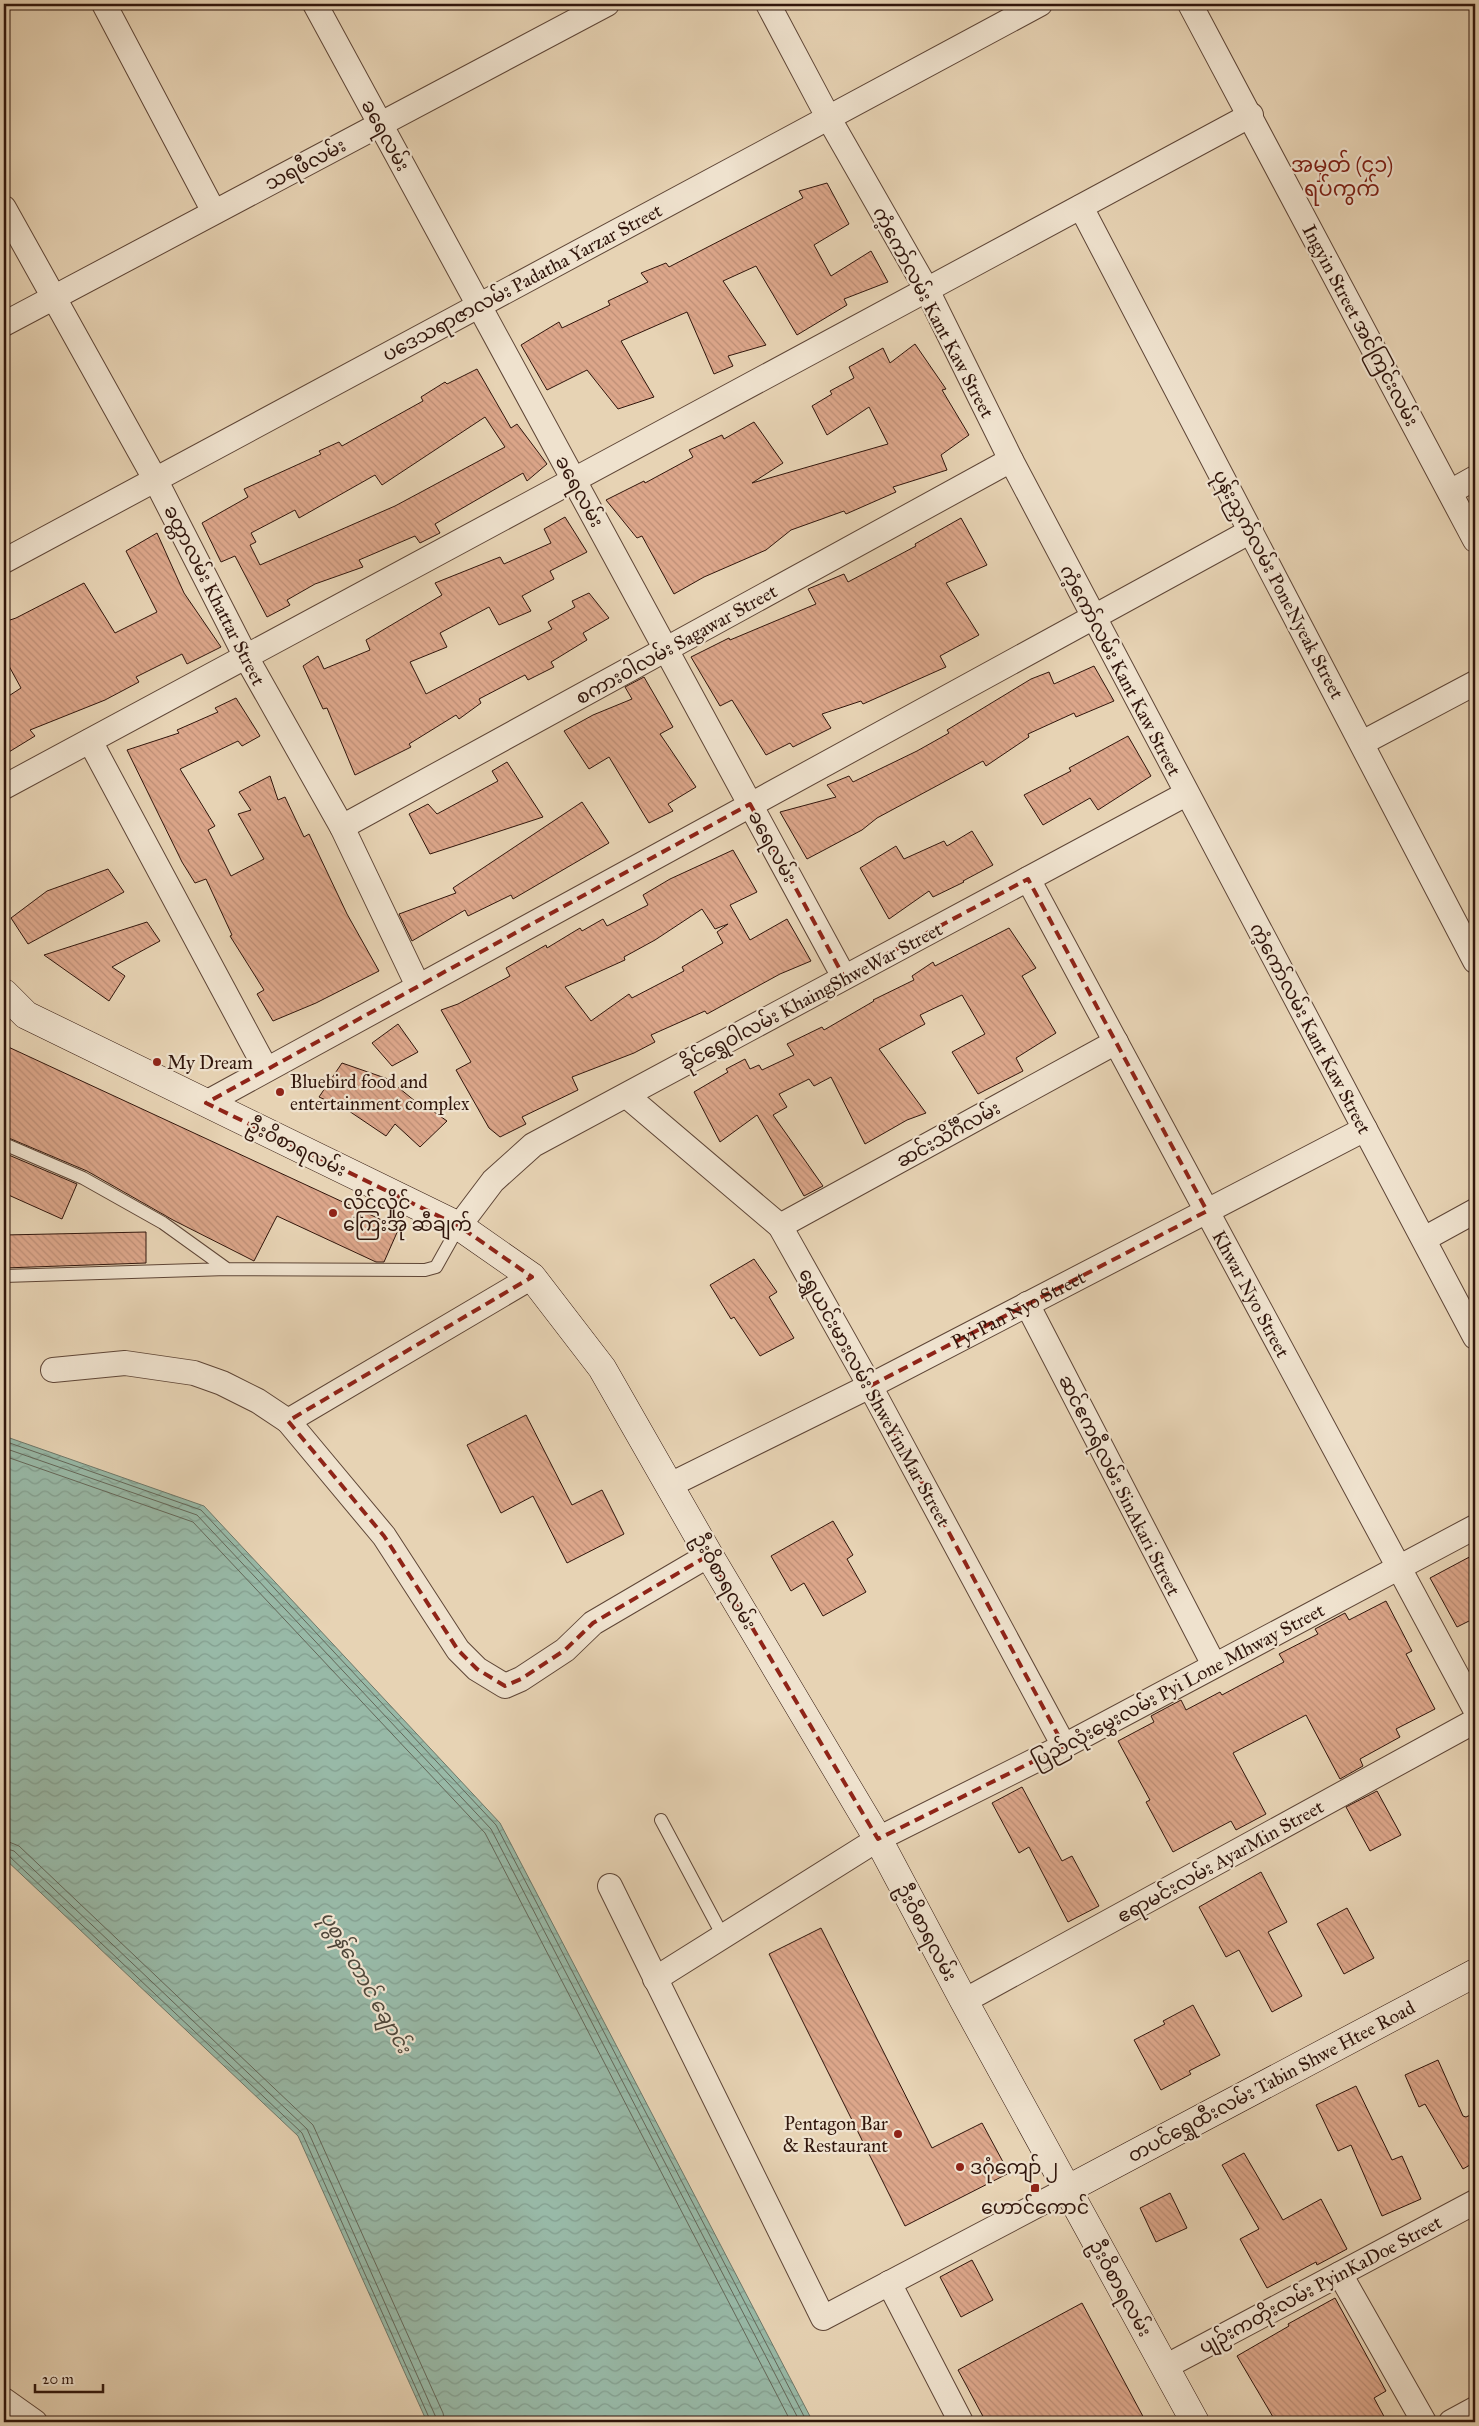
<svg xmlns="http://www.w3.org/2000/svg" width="1479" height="2426" font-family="'IM FELL Great Primer','Noto Sans Myanmar',serif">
	<defs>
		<pattern id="water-waves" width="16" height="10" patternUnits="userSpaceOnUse" patternTransform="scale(1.25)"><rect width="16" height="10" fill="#98b9a7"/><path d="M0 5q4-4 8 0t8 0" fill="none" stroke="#839e8f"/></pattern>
		<pattern id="building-back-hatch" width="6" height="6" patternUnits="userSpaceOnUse" patternTransform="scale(1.25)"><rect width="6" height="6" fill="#dca68a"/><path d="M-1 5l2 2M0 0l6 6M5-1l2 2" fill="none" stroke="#bd8e76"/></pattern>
	</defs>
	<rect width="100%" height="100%" fill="#e7d3b4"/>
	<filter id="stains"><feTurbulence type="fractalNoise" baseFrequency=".004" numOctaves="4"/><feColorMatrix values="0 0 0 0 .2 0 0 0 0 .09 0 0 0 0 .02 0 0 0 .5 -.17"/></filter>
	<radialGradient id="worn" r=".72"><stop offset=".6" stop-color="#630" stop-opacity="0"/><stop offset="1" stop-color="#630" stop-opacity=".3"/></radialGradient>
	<!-- water -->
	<path fill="url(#water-waves)" stroke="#6f7869" d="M4,1436L204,1506L500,1823L813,2422H427L298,2136L4,1858Z"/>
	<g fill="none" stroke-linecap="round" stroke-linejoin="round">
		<!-- shore -->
		<path stroke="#64685a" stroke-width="1" d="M4,1441L201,1510L496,1825L807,2422
			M4,1448L197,1515L491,1829L800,2422
			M4,1456L193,1522L485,1833L791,2422
			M4,1840L19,1846L313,2125L443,2413L445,2422
			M4,1848L14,1851L307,2129L438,2422
			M4,1854L9,1856L302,2133L431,2422"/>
	</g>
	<!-- building -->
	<path fill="url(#building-back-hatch)" stroke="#31160c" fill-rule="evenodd" d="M827,183L849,224L814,245L831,276L871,251L888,282L844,299L847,305L797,335L756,266L723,281L766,345L728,356L733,366L714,374L687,312L621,341L654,397L618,409L587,370L547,390L521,345L559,322L562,328L610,305L608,301L648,282L641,273L666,263L669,267L803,198L799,191Z
		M915,344L946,389L942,390L969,435L941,455L947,470L893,487L896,492L846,514L844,511L791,530L766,550L704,577L674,594L642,536L637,538L606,500L644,481L645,483L693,457L689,450L722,435L724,439L754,422L783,463L752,483L888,444L869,407L827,435L812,406L832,394L830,391L854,378L849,367L883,348L890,363Z
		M477,369L511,428L517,424L547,464L527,481L523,473L435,524L440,533L420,543L415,536L359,560L363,567L315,584L287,600L290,605L267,617L235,556L221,562L202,523L248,497L244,489L321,454L319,451L339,442L342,446L423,401L421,397L445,382L447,384ZM485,417L505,447L395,506L260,565L250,545L256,542L251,533L295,510L299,518L375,475L382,485Z
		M565,517L587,552L550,571L554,579L522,596L531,611L499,625L489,607L440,633L447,647L410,662L426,694L552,629L548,622L575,607L572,601L589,593L609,618L583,633L587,640L551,662L554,667L528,680L525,675L479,699L481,703L459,719L456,715L409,744L411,747L355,775L327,708L323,709L303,666L318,656L324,669L370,650L366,640L442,595L435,583L500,557L504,564L551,543L544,529Z
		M961,518L987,565L946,583L979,635L940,656L946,667L863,704L861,701L822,714L831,728L793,747L790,743L766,755L732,700L720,706L691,657L729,638L730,640L816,604L808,589L844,574L848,582L916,546L915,544Z
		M157,533L184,593L221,647L187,664L182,654L136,677L139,682L105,700L30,730L35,736L4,755V699L21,688L4,657V622L16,618L84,583L115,633L157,612L126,551Z
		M1094,666L1114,701L1076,717L1074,713L1028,734L1029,737L986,766L983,761L877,818L862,830L807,859L780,812L836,797L827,785L849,776L853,782L917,751L949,733L947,730L1031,679L1049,672L1054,684Z
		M644,677L673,727L660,734L696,787L668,804L673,811L649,823L609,757L589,769L564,731L593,715L632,699L625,687Z
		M236,698L260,736L242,746L238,741L180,769L215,826L208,830L231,876L264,859L238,814L251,810L239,792L270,776L278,800L285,797L304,837L309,834L347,914L379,971L316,1003L273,1021L257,994L264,990L230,936L232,935L206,879L195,883L182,862L127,750L179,733L177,730L218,712L215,708Z
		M1128,736L1151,776L1098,810L1090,798L1043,825L1024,795L1071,771L1069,768Z
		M507,762L543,817L430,854L409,814L428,804L437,814L498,781L492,771Z
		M582,802L609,843L513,899L511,895L468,916L465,910L412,941L399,914L456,893L453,888Z
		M972,831L993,865L963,881L964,882L933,897L929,891L889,919L860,868L896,846L904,859L944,841L947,846Z
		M733,850L757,892L730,905L750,940L787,919L811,961L780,974L707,1014L705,1011L651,1035L655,1042L634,1053L572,1077L578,1090L522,1117L526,1124L500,1137L489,1128L456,1070L471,1062L441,1010L458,1004L510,976L506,968L546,945L547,948L580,928L582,931L603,919L607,926L648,905L643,895L670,879ZM702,909L715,929L728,924L717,932L723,943L682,967L684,971L632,998L629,994L591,1021L565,987L625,960L624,957L655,940Z
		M108,869L124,892L28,944L11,918L47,891Z
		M147,922L160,941L112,967L125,976L109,1001L44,955Z
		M1009,928L1036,968L1022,976L1056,1033L1016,1058L1023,1071L978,1094L952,1052L985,1034L962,995L920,1015L925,1024L879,1049L926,1113L907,1120L865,1144L831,1077L814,1086L809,1079L779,1094L787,1107L773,1115L823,1186L804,1196L757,1115L720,1142L694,1092L728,1072L726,1069L745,1059L750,1069L759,1065L762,1070L794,1055L787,1044L822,1027L824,1030L874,1001L873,1000L914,980L912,976L933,962L935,966Z
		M398,1024L418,1052L392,1066L372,1043Z
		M4,1045L399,1228L384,1262H376L277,1216L254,1261L173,1220L87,1171L4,1136Z
		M342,1063L388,1079L421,1106L423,1104L447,1121L420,1147L395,1124L386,1136L346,1109L319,1097Z
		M4,1153L77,1184L62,1219L4,1193Z
		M146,1232V1263L4,1268V1235Z
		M754,1259L777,1292L769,1297L794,1338L760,1356L734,1317L731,1319L710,1285Z
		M526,1415L572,1505L602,1490L624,1534L567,1563L533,1496L501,1513L467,1445Z
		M833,1521L853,1555L847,1559L866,1592L823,1616L804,1583L791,1591L771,1556Z
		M1475,1554V1618L1457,1627L1430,1578Z
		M1386,1601L1412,1651L1406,1654L1435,1709L1396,1729L1400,1737L1360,1759L1363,1766L1340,1779L1306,1715L1233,1753L1266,1814L1236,1830L1231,1821L1173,1852L1146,1802L1150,1800L1118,1741L1154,1722L1151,1716L1181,1700L1186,1710L1220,1692L1222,1695L1284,1662L1279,1654L1318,1634L1315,1629L1345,1613L1349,1620Z
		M1022,1787L1062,1861L1072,1856L1099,1906L1068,1922L1029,1847L1019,1853L992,1803Z
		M1377,1791L1401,1835L1370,1851L1346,1807Z
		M1261,1872L1287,1922L1268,1932L1302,1996L1272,2012L1239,1950L1226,1957L1199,1907Z
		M1347,1908L1374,1958L1344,1974L1317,1924Z
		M821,1928L932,2148L982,2123L1009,2173L905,2226L769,1954Z
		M1193,2005L1220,2055L1189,2071L1191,2074L1161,2090L1134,2040L1165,2024L1163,2021Z
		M1438,2060L1463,2116L1466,2117L1475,2113V2162L1463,2169L1425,2104L1419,2107L1405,2075Z
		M1356,2086L1392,2160L1402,2156L1421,2199L1382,2216L1351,2145L1338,2151L1316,2105Z
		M1244,2153L1283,2220L1321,2199L1347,2249L1317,2265L1316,2262L1267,2288L1240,2239L1259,2229L1222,2165Z
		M1170,2193L1187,2228L1156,2242L1140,2208Z
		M972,2260L993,2300L961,2317L940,2277Z
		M1335,2298L1386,2391L1374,2398L1387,2422H1276L1237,2356L1289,2326L1288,2324Z
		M1082,2303L1146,2422H986L958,2370Z"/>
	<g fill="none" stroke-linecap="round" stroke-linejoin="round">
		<defs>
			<path id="lane" d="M4,1144L83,1178L163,1223L227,1269
				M4,1276L227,1269L425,1270L436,1267L459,1226
				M661,1820L724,1938"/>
			<g id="street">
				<path d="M104,4L214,212"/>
				<path d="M315,4L844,977"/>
				<path d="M768,4L828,117L927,290L1011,460L1475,1337"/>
				<path d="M1190,4L1475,540"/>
				<path d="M1081,207L1475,961"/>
				<path d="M4,208L155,479L246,657L342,827L418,986"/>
				<path d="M4,324L607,4"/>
				<path d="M1450,492L1475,478"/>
				<path d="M4,561L1040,4"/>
				<path d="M90,741L266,1069"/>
				<path d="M1362,743L1475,683"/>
				<path d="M4,787L1251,115"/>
				<path d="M342,827L1011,460"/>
				<path id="s1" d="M1028,879L1475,1709"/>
				<path d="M627,1096L780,1226L870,1386L1064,1746"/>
				<path d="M206,1103L1251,531"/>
				<path d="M459,1226L493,1181L533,1145L1186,794"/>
				<path d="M780,1226L1116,1042"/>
				<path d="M1424,1239L1475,1211"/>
				<path d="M532,1277L288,1421L384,1536L458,1650L477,1669L505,1686L521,1679L565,1650L593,1623L709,1555"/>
				<path d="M1027,1304L1214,1665"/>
				<path d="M53,1370L125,1363L194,1373L222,1383L258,1401L288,1421"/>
				<path id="s2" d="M670,1485L870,1386L1365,1129"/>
				<path d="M610,1886L823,2318L1068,2189"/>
				<path d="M655,1979L878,1839L1064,1746L1475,1527"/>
				<path d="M964,2001L1475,1721"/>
				<path d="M1340,2274L1424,2422"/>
				<path d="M889,2283L961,2422"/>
				<path d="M1165,2367L1475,2202"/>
				<path d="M4,2400L35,2422"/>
				<path d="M1451,2422L1475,2409"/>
			</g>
			<path id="secondary" d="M4,993L26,1015L459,1226L532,1277L602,1368L709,1555L878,1839L964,2001L1195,2422
				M1068,2189L1475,1973"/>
		</defs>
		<!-- lane casing -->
		<use href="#lane" stroke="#5e4536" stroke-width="14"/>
		<!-- street casing -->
		<use href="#street" stroke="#5e4536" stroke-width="26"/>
		<!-- secondary casing -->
		<use href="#secondary" stroke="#31160c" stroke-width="29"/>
		<!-- lane -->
		<use href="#lane" stroke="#efe2ce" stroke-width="12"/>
		<!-- street -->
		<use href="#street" stroke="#efe2ce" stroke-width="24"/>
		<!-- secondary -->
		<use href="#secondary" stroke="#efe2ce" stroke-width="28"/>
	</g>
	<!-- marked area -->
	<path fill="none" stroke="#8f2418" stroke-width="4" stroke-dasharray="10 6" stroke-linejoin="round" d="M750,804L844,977L1028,879L1207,1211L870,1386L1064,1746L878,1839L709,1555L593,1623L565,1650L521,1679L505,1686L477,1669L458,1650L384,1536L288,1421L532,1277L459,1226L206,1103Z"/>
	<!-- markers -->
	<g fill="#8f2418" stroke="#efe2ce" stroke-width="2">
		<circle cx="157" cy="1062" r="5"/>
		<circle cx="280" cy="1092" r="5"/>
		<circle cx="333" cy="1213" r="5"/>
		<circle cx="898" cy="2134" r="5"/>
		<circle cx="960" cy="2167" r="5"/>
		<rect x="1030" y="2183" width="10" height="10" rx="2.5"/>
	</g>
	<g text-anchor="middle" stroke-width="4.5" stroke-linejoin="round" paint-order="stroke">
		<!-- street labels -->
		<g font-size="19" fill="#31160c" stroke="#efe2ce">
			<text transform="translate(386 135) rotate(61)" y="7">ခရေလမ်း</text>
			<text transform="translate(305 164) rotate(-28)" y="7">သရဖီလမ်း</text>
			<text transform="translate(522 282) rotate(-28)" y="7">ပဒေသရာဇာလမ်း Padatha Yarzar Street</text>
			<text transform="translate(934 312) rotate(62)" y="7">ကံ့ကော်လမ်း Kant Kaw Street</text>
			<text transform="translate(1361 325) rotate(62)" y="7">Ingyin Street အင်ကြင်းလမ်း</text>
			<text transform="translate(580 491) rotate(61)" y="7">ခရေလမ်း</text>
			<text transform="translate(1279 584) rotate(62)" y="7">ပုန်းညှက်လမ်း PoneNyeak Street</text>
			<text transform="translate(215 595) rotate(63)" y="7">ခတ္တာလမ်း Khattar Street</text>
			<text transform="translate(676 644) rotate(-29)" y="7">စကားဝါလမ်း Sagawar Street</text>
			<text transform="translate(1121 670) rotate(62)" y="7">ကံ့ကော်လမ်း Kant Kaw Street</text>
			<text transform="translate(773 846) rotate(61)" y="7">ခရေလမ်း</text>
			<text transform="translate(811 996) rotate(-28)" y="7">ခိုင်ရွှေဝါလမ်း KhaingShweWar Street</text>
			<text transform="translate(1311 1028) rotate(62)" y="7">ကံ့ကော်လမ်း Kant Kaw Street</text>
			<text transform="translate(948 1134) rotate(-29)" y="7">ဆင်းသိင်္ဂီလမ်း</text>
			<text transform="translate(297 1147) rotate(26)" y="7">ဦးဝိစာရလမ်း</text>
			<text dy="7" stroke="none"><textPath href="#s1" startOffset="471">Khwar Nyo Street</textPath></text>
			<text dy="7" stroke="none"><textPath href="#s2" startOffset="390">Pyi Pan Nyo Street</textPath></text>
			<text transform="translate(875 1397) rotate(61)" y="7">ရွှေယင်းမားလမ်း ShweYinMar Street</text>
			<text transform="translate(1120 1485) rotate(63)" y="7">ဆင်ဧကရီလမ်း SinAkari Street</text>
			<text transform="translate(725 1581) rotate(60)" y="7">ဦးဝိစာရလမ်း</text>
			<text transform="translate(1178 1685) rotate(-28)" y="7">ပြည်လုံးမွှေးလမ်း Pyi Lone Mhway Street</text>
			<text transform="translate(1220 1861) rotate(-29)" y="7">ဧရာမင်းလမ်း AyarMin Street</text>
			<text transform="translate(927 1932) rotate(62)" y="7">ဦးဝိစာရလမ်း</text>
			<text transform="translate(1271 2081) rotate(-28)" y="7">တပင်ရွှေထီးလမ်း Tabin Shwe Htee Road</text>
			<text transform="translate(1320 2284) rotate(-28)" y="7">ပျဉ်းကတိုးလမ်း PyinKaDoe Street</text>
			<text transform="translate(1121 2288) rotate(61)" y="7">ဦးဝိစာရလမ်း</text>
		</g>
		<!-- poi labels -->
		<g font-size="19" fill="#31160c" stroke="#efe2ce" text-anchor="start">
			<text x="167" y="1069">My Dream</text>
			<text x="290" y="1088">Bluebird food and<tspan x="290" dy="22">entertainment complex</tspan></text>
			<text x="343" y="1209">လှိုင်လှိုင်<tspan x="343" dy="22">ကြေးအို ဆီချက်</tspan></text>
			<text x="888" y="2130" text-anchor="end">Pentagon Bar<tspan x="888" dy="22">&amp; Restaurant</tspan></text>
			<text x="970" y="2174">ဒဂုံကျော် ၂</text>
			<text x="1035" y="2214" text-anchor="middle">ဟောင်ကောင်</text>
		</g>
		<!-- water labels -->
		<g font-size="20" font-style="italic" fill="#50473a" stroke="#efe2ce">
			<text transform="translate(366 1982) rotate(60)" y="7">ပုစွန်တောင် ချောင်း</text>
		</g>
		<!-- quarter labels -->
		<g font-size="21" fill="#7a1f14" stroke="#efe2ce">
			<text x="1342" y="172">အမှတ် (၄၁)<tspan x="1342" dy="24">ရပ်ကွက်</tspan></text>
		</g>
	</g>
	<!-- margin -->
	<rect width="1479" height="2426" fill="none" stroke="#e7d3b4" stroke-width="20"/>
	<rect x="5" y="5" width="1469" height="2416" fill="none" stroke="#31160c" stroke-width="2.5"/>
	<rect x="10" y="10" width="1459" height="2406" fill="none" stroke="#31160c"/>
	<!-- scale -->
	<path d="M35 2384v8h68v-8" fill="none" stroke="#31160c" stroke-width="2.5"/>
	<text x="42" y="2384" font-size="15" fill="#31160c" stroke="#efe2ce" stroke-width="4" paint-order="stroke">20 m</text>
	<rect width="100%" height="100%" filter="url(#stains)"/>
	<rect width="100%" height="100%" fill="url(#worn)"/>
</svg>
